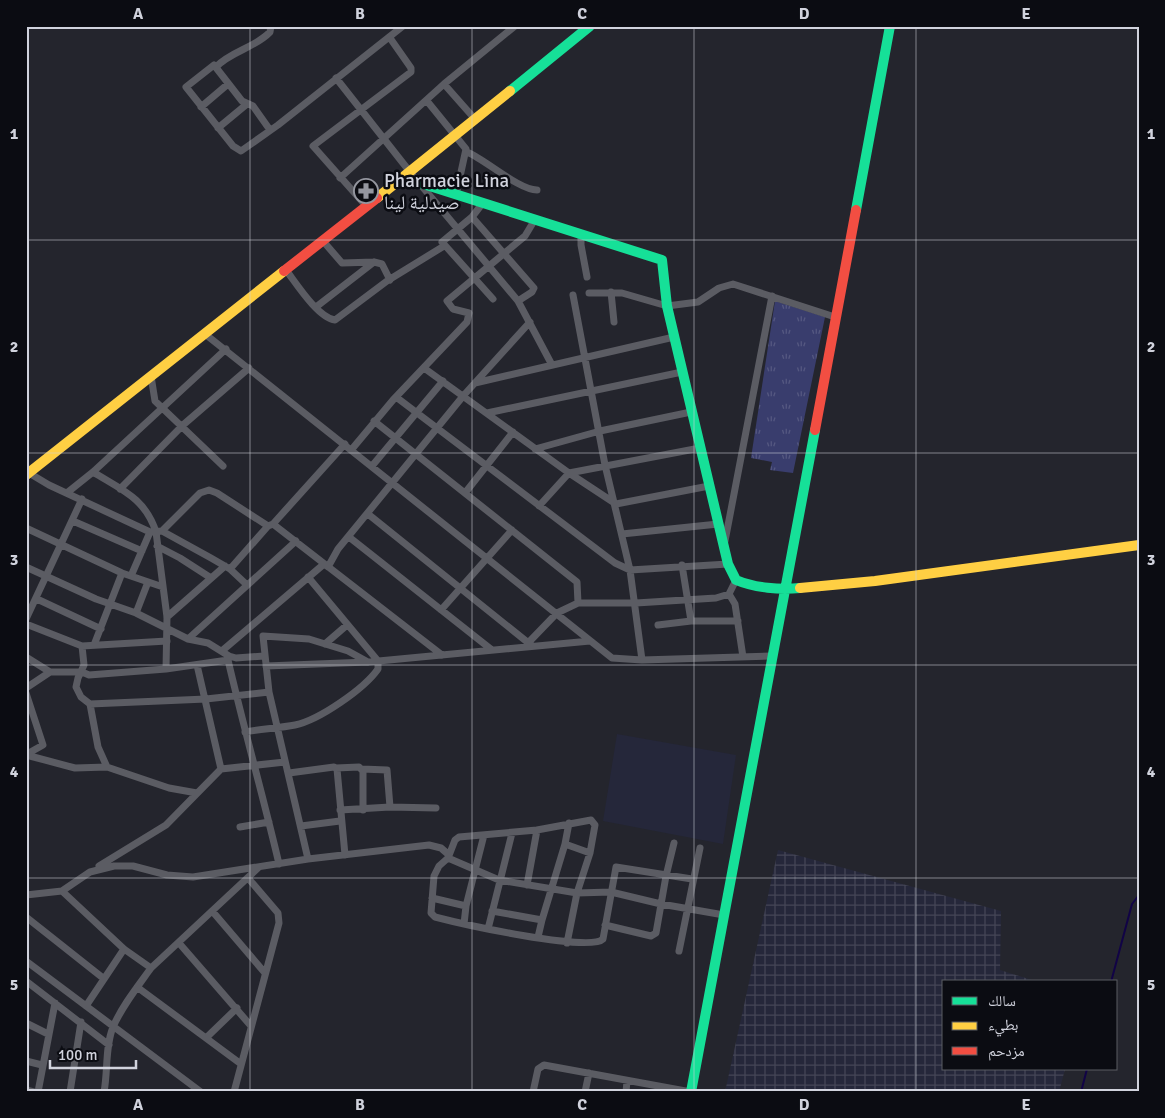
<svg xmlns="http://www.w3.org/2000/svg" width="1165" height="1118" font-family="Signika,'Noto Naskh Arabic',sans-serif">
	<defs>
		<pattern id="industrial-grid" width="8" height="8" patternUnits="userSpaceOnUse" patternTransform="scale(1.25)"><rect width="8" height="8" fill="#25273a"/><path d="M0 4h8M4 0v8" fill="none" stroke="#444556"/></pattern>
		<pattern id="grass-tufts" width="24" height="20" patternUnits="userSpaceOnUse" patternTransform="scale(1.25)"><rect width="24" height="20" fill="#393d6d"/><path d="M3 7l-1-3M5 7V3M7 7l1-3M15 17l-1-3M17 17v-4M19 17l1-3" fill="none" stroke="#555881"/></pattern>
	</defs>
	<rect width="100%" height="100%" fill="#24252d"/>
	<!-- built -->
	<path fill="#25273a" d="M617,734L736,755L723,844L603,821Z"/>
	<!-- industrial -->
	<path fill="url(#industrial-grid)" d="M778,850L1001,911L1000,970L1038,982H944V1069H1065L1059,1092H725Z"/>
	<!-- grass -->
	<path fill="url(#grass-tufts)" d="M775,301L825,317L793,473L770,470L772,462L751,458Z"/>
	<g fill="none" stroke-linecap="round" stroke-linejoin="round">
		<!-- stream -->
		<path stroke="#110346" stroke-width="2" d="M1111,982L1132,904L1139,895
			M1081,1092L1087,1069"/>
		<!-- street -->
		<path stroke="#5b5c63" stroke-width="7" d="M216,67C231,51 255,48 270,32L271,26
			M336,78L410,172L518,301L552,365
			M444,84L474,118
			M427,101L466,149L456,195
			M201,107L228,84
			M218,128L247,104
			M270,130L253,106L242,101L214,65L186,87L233,146L241,151L278,125L403,26
			M467,152C486,160 519,190 537,190
			M340,178L444,84L515,26
			M482,204L472,217L534,288L532,292L518,301
			M367,207L313,146L411,72V68L390,38
			M472,217L442,242L493,299
			M581,235V245L587,277
			M323,241L342,263L374,262L382,264L390,280
			M286,270C296,283 318,318 335,320L387,281L444,246
			M611,292L614,322
			M589,293H622L667,306L698,302L719,288L733,284L835,317
			M573,295L605,465L630,570L642,660
			M316,307L374,262
			M205,334L612,658L642,660L772,656
			M424,368L569,473L616,504L709,486
			M151,376L155,401L223,466
			M475,383L674,337
			M396,397L615,563L630,570L728,564
			M487,413L682,372
			M374,421L577,582L578,603L557,613L528,643
			M352,449L393,400L467,322L469,313L453,309L447,301L525,236L534,221
			M535,449L600,431L691,412
			M372,466L443,381
			M93,472C122,490 145,498 156,532L167,617L166,669
			M29,473L49,485L150,532L162,531L211,558L230,569L246,584
			M120,489L183,425L249,368
			M68,492L93,472L226,349
			M465,493L513,432
			M539,506L569,473L700,448
			M368,514L531,645
			M73,521L142,551
			M273,524L345,444
			M26,528L122,573L163,587
			M162,531L200,493L209,490L217,493L268,526
			M622,534L718,524
			M349,537L492,650
			M725,541L772,296
			M157,546L180,558L211,578
			M682,565L691,621H738
			M26,567L96,599L136,613L188,639L208,643L229,656L236,658L264,656
			M328,567L338,549L464,395L530,322
			M230,569L268,526L273,524L442,655
			M131,576L150,532
			M729,594L735,604L743,657
			M37,599L101,629
			M578,603H636L716,598L729,594L736,580
			M441,610L512,530
			M136,613L148,582
			M167,617L225,566
			M26,619L82,499
			M26,624L82,646L167,641
			M658,625L691,621
			M188,639L296,541
			M325,644L347,625
			M94,645L122,573
			M82,646L84,665L78,678L76,687L81,697L90,704L206,699L269,692
			M223,650L324,564
			M229,656L228,660C244,729 263,796 279,864
			M26,657L50,672
			M197,665L221,769
			M266,666L368,662L590,641
			M26,688L50,672H82L89,675L166,669L228,660
			M26,693L43,745L27,754
			M90,704L98,747L107,767L169,788L197,793
			M245,732C261,729 279,728 295,725C319,720 364,689 378,669V661L308,577
			M26,755L75,768L107,767
			M336,768L359,767L363,771V810
			M362,769L387,770L390,807
			M289,773L334,767L337,769L345,855
			M340,810L390,807L436,808
			M301,826L340,821
			M240,827L269,822
			M537,830L591,820L595,825L590,853L577,893L567,943
			M565,844L590,853
			M448,858L499,880L577,893L611,892L661,904L724,915
			M308,859L269,692L263,636L309,639L348,651L368,662
			M99,866L166,825L221,769L285,762
			M527,885L537,830L459,837L455,840L448,858L439,866L434,876L431,913L435,917C458,923 590,953 603,939L616,867L692,879
			M62,891L124,949L151,968
			M26,895L62,891L90,872L114,866H133L167,875L193,877L308,859L429,845L441,848L449,855
			M432,898L466,906
			M492,911L542,920L565,844L569,823
			M213,912L265,973
			M26,917L103,978
			M464,924L466,906L484,835
			M605,925L651,936L656,933L666,876L674,843
			M488,929L512,833
			M538,937L542,920
			M179,943L251,1026
			M679,951L700,848
			M26,961L201,1092
			M26,981L109,1045
			M137,987L241,1064
			M86,1006L124,949
			M26,1023L48,1034
			M207,1037L237,1008
			M26,1061L42,1065
			M26,1090L34,1092
			M38,1092L55,1003
			M70,1092L81,1022
			M104,1092C108,1071 105,1047 113,1027C122,1006 138,986 151,968L258,868
			M234,1092L279,923L278,913L248,878
			M533,1092L538,1069L544,1065L691,1092
			M585,1092L589,1073
			M626,1092L627,1081"/>
		<!-- fast -->
		<path stroke="#16e098" stroke-width="10" d="M510,91L590,26
			M417,182L662,260L667,306L728,564L736,580C755,588 780,590 800,588
			M856,210L890,26
			M691,1092L815,430"/>
		<!-- slow -->
		<path stroke="#ffcf43" stroke-width="10" d="M377,198L510,91
			M26,475L284,271
			M800,588L875,581L1139,545"/>
		<!-- jam -->
		<path stroke="#f24e42" stroke-width="10" d="M284,271L377,198
			M815,430L856,210"/>
	</g>
	<!-- grid -->
	<path fill="none" stroke="#d1d3dd" stroke-width="1" stroke-opacity="0.55" d="M250,26V1092M472,26V1092M694,26V1092M916,26V1092M26,240H1139M26,453H1139M26,665H1139M26,878H1139"/>
	<!-- icons -->
	<defs>
		<symbol id="pharmacy-ring" viewBox="-11 -11 22 22"><circle r="9.5" fill="#0b0c12" stroke="#94969f" stroke-width="1.5"/><path d="M-2-6h4v4h4v4h-4v4h-4v-4h-4v-4h4Z" fill="#94969f"/></symbol>
	</defs>
	<g fill-rule="evenodd">
		<use href="#pharmacy-ring" x="352" y="177" width="28" height="28"/>
	</g>
	<g text-anchor="middle" stroke-width="5" stroke-linejoin="round" paint-order="stroke">
		<!-- poi labels -->
		<g font-size="19" fill="#d1d3dd" stroke="#0b0c12" text-anchor="start">
			<text x="384" y="187">Pharmacie Lina<tspan x="384" dy="22">صيدلية لينا</tspan></text>
		</g>
	</g>
	<!-- border -->
	<rect width="1165" height="1118" fill="none" stroke="#0b0c12" stroke-width="55"/>
	<!-- legend -->
	<rect x="942" y="980" width="175" height="90" fill="#0b0c12" stroke="#5a5c63"/>
	<rect x="952" y="997" width="25" height="8" fill="#16e098" stroke="#5a5c63"/>
	<text x="988" y="1006" font-size="15" fill="#d1d3dd">سالك</text>
	<rect x="952" y="1022" width="25" height="8" fill="#ffcf43" stroke="#5a5c63"/>
	<text x="988" y="1030" font-size="15" fill="#d1d3dd">بطيء</text>
	<rect x="952" y="1047" width="25" height="8" fill="#f24e42" stroke="#5a5c63"/>
	<text x="988" y="1056" font-size="15" fill="#d1d3dd">مزدحم</text>
	<!-- scale -->
	<path d="M50 1060v8h86v-8" fill="none" stroke="#d1d3dd" stroke-width="2.5"/>
	<text x="58" y="1060" font-size="15" fill="#d1d3dd" stroke="#0b0c12" stroke-width="4" paint-order="stroke">100 m</text>
	<rect x="28" y="28" width="1110" height="1062" fill="none" stroke="#d1d3dd" stroke-width="2"/>
	<g font-size="16" text-anchor="middle" font-weight="bold" fill="#d1d3dd">
		<text x="138" y="19">A</text>
		<text x="360" y="19">B</text>
		<text x="582" y="19">C</text>
		<text x="804" y="19">D</text>
		<text x="1026" y="19">E</text>
		<text x="14" y="139">1</text>
		<text x="1151" y="139">1</text>
		<text x="14" y="352">2</text>
		<text x="1151" y="352">2</text>
		<text x="14" y="565">3</text>
		<text x="1151" y="565">3</text>
		<text x="14" y="777">4</text>
		<text x="1151" y="777">4</text>
		<text x="14" y="990">5</text>
		<text x="1151" y="990">5</text>
		<text x="138" y="1110">A</text>
		<text x="360" y="1110">B</text>
		<text x="582" y="1110">C</text>
		<text x="804" y="1110">D</text>
		<text x="1026" y="1110">E</text>
	</g>
</svg>
